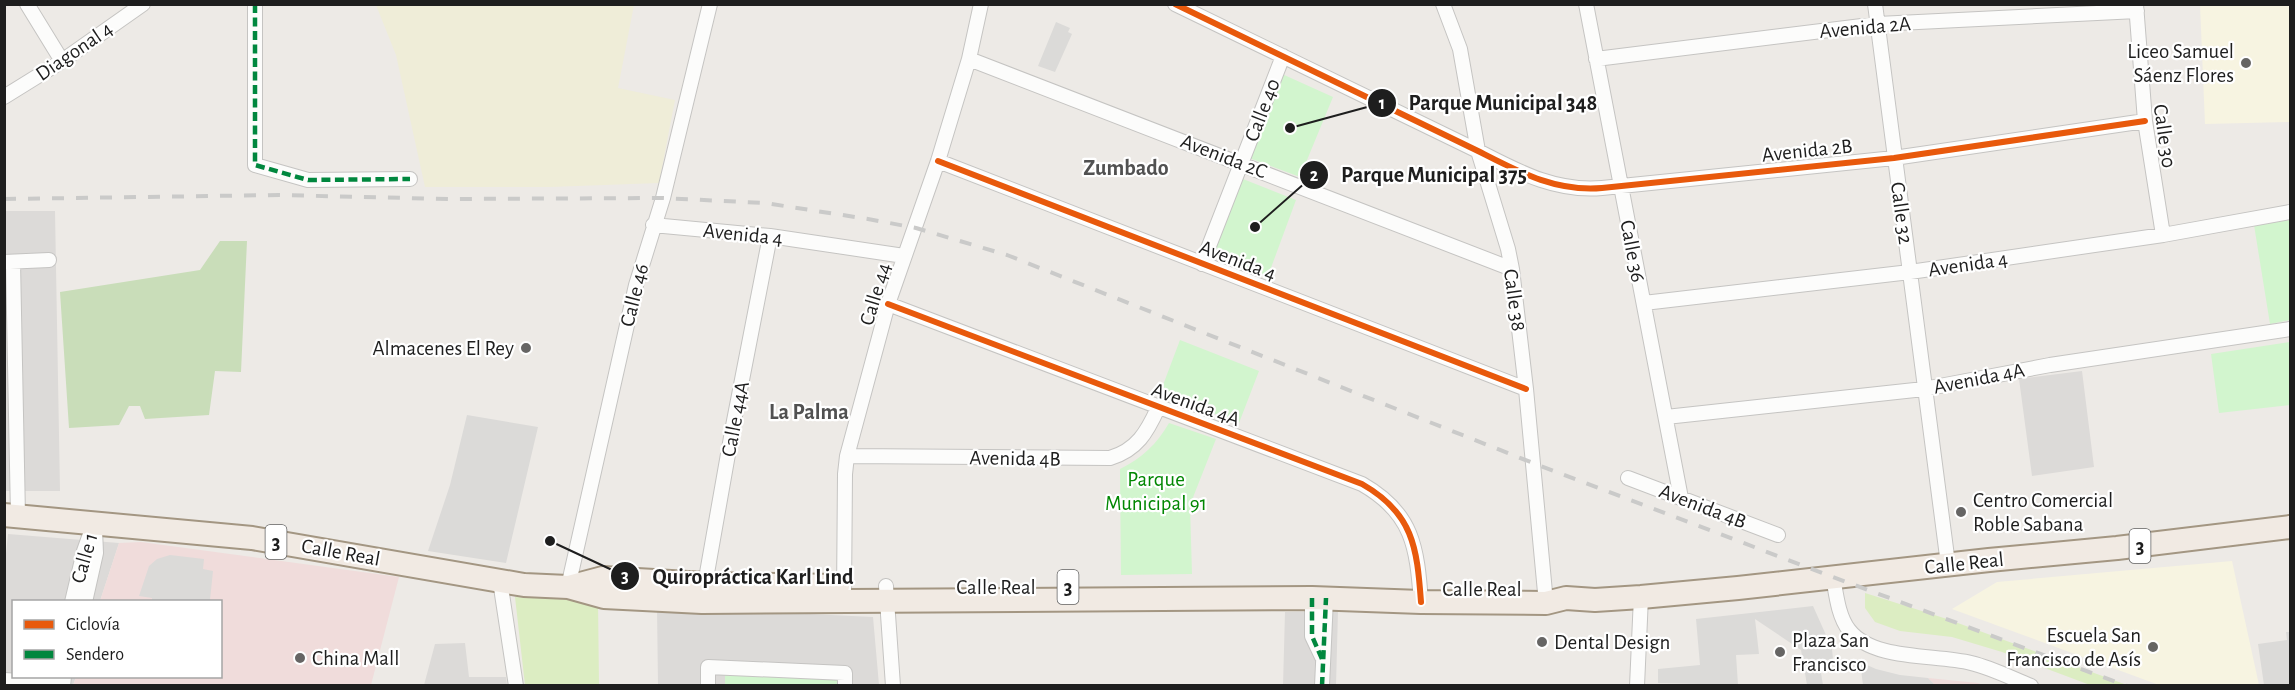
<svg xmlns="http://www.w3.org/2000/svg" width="2295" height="690" font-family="'Alegreya Sans',sans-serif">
	<rect width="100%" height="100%" fill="#edeae6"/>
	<!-- residential -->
	<path fill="#dcdad8" d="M5,211H55L60,491H5Z
		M2082,371L2094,467L2032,476L2019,379Z
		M8,534L119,543L100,601L14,602V676L76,677L73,685L5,686L4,573Z
		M657,607L873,617L879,685H658Z
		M1338,611L1336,685L1283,686L1285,612Z
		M465,643L469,677H506L507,685H424L435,644Z"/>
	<!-- commercial -->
	<path fill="#f0dcdb" d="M141,542L399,577L371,685L73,686L76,677L220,676V602L100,601L119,543Z
		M1928,678L1978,683L1983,685H1935Z"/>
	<!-- education -->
	<path fill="#f7f4e1" d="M2200,5H2290V122L2205,124Z
		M2232,561L2259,685H2159L1952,609L1997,582Z"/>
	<!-- religious -->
	<path fill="#dbdad8" d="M1056,22L1070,28L1068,32L1072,34L1055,72L1038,66Z
		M467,415L538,427L506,563L428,551L450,485Z
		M170,555L204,559L203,569L213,571L210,600L221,601V603L220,602L152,601V598L139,596L149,566L157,559Z
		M1813,606L1826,635L1831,640L1833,659L1819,661L1823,685H1807L1801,650L1755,619L1759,654L1736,655L1738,685L1658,683V669L1700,665L1696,619Z
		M2286,632H2290V685H2264L2258,644L2287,640Z
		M1860,662L1876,669L1900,675L1928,678L1935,685H1863Z"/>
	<!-- farmland -->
	<path fill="#efedd8" d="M376,5H634L618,88L675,100L659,183L550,187H425L396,55Z"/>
	<!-- grass -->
	<path fill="#dcedc2" d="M1865,593L1947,619L2127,685H2090L2002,652L1952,637L1900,631L1875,622L1865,608Z
		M515,597L598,601L599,685H525Z"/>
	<!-- forest -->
	<path fill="#c9ddb9" d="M220,241H247L241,372L215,371L209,415L145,419L140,406H129L119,425L69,428L60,292L200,270Z"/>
	<!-- park -->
	<path fill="#d2f5ce" d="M1282,74L1333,97L1300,177L1249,158Z
		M1243,179L1296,200L1268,276L1213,255Z
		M2290,220V320L2270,324L2254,225Z
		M1180,340L1259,371L1239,423L1160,393Z
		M2290,342V405L2219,413L2211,354Z
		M1169,423L1216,439L1190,505L1192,574L1121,575L1120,469C1142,458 1157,444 1169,423Z
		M725,672L840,676V685H725Z"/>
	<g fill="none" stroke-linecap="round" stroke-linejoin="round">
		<defs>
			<path id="minor" d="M27,4L62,61
				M255,4V165L308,180L410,179
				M1175,4L1478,151C1519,172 1555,192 1602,188L1894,158L2145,121
				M1443,4L1460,49L1478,151L1508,249L1512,269L1526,389L1546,603
				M1586,4L1681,498
				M1875,4L1948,564
				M2136,4L2145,121L2163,235
				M969,59L1512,269
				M1596,59L1878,24L2137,11
				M4,97L62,61L143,4
				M938,161L1526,389
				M653,225L770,236L904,256
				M4,262L49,260
				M13,262L18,516
				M1202,264L1283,56
				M1644,303L1910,272L2163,235L2290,212
				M888,304L1362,484C1413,513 1417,547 1421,602
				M1666,417L1924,389L2050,365L2290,329
				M847,456L1110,458C1137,450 1147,432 1158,408
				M1628,478L1778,535
				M1833,577C1836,593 1838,616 1849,630C1873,661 1936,654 1971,663C1992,668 2011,678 2031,686
				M500,581L516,686
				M886,586L893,686
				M568,587L636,285L663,198L710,4
				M704,590L733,426L770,236
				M844,596L845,474L847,456L888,304L938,161L969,59L981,4
				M1312,598V636L1322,657
				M72,602L84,551L94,523
				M85,602L96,553L95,530
				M4,680L37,682L52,679
				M63,686L64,676
				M708,686V667L845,673V686
				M1322,686L1326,598
				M1637,686L1641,597"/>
			<path id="primary" d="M4,515L252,538L524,585L568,587L604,597L702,602L1312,598L1421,602L1546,603L1566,598L1595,600L1641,597L1738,588L1989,560L2117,548L2290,527
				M569,587L603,578L705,584L838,586"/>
		</defs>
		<!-- minor casing -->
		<use href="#minor" stroke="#c5c4c2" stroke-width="16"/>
		<!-- primary casing -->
		<use href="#primary" stroke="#a39682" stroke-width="26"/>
		<!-- minor -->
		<use href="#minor" stroke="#fcfcfb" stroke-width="14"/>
		<!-- primary -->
		<use href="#primary" stroke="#f1eae3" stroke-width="22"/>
		<!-- rail -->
		<path stroke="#cacac9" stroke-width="4" stroke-dasharray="12 12" stroke-linecap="butt" d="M4,199L279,195L448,199L663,198L765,203L868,219L916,228L1007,255L1533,463L1833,577L2127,686"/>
		<!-- quiet -->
		<path stroke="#00873e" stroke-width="4.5" stroke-dasharray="9 4.5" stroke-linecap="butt" d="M255,4V165L308,180L410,179
			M1312,598V636L1322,659
			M1322,686L1326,598"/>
		<defs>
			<path id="cycleway" d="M1175,4L1478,151C1519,172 1555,192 1602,188L1894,158L2145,121
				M938,161L1526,389
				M888,304L1362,484C1413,513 1417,547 1421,602"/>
		</defs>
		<!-- cycleway casing -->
		<use href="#cycleway" stroke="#fff" stroke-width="10"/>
		<!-- cycleway -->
		<use href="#cycleway" stroke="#e8590c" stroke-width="6"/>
	</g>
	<!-- markers -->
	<g fill="#666564" stroke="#fff" stroke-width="2">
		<circle cx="2246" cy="63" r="6"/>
		<circle cx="526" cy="348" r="6"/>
		<circle cx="1961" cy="512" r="6"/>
		<circle cx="1542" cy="642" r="6"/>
		<circle cx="2153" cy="647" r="6"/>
		<circle cx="1780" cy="652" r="6"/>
		<circle cx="300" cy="658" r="6"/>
	</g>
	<g text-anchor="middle" stroke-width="4.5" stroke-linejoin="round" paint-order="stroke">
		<!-- shield labels -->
		<g fill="#fff" stroke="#626262" stroke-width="1.5">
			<rect x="265.5" y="525" width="21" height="34" rx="4.5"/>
			<rect x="2129.5" y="529" width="21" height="34" rx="4.5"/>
			<rect x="1057.5" y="570" width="21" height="34" rx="4.5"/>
		</g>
		<g font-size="20" font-weight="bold" fill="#1e1e1e">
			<text x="276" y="549">3</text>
			<text x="2140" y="553">3</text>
			<text x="1068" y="594">3</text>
		</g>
		<!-- street labels -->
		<g font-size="21" fill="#1e1e1e" stroke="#fff">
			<text transform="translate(1865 27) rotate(-5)" y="7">Avenida 2A</text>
			<text transform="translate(74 51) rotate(-34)" y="7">Diagonal 4</text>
			<text transform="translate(1262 110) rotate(-69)" y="7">Calle 40</text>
			<text transform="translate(2165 136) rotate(82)" y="7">Calle 30</text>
			<text transform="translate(1807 150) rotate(-6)" y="7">Avenida 2B</text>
			<text transform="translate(1224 156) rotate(21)" y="7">Avenida 2C</text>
			<text transform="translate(1902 213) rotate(82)" y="7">Calle 32</text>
			<text transform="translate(743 234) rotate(6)" y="7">Avenida 4</text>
			<text transform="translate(1633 251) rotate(79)" y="7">Calle 36</text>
			<text transform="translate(1238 260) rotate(21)" y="7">Avenida 4</text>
			<text transform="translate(1968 264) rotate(-8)" y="7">Avenida 4</text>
			<text transform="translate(875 294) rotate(-73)" y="7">Calle 44</text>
			<text transform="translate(634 295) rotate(-76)" y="7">Calle 46</text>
			<text transform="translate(1515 300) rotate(82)" y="7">Calle 38</text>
			<text transform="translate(1979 378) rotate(-11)" y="7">Avenida 4A</text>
			<text transform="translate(1196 404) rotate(20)" y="7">Avenida 4A</text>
			<text transform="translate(735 419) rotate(-79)" y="7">Calle 44A</text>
			<text transform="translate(1015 458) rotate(1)" y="7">Avenida 4B</text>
			<text transform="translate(1703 506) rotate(21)" y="7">Avenida 4B</text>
			<text transform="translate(341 552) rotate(10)" y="7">Calle Real</text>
			<text transform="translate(84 558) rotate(-74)" y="7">Calle 1</text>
			<text transform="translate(1964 563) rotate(-6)" y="7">Calle Real</text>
			<text x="996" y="594">Calle Real</text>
			<text x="1482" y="596">Calle Real</text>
		</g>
		<!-- poi labels -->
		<g font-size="21" fill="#1e1e1e" stroke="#fff" text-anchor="start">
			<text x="2234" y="58" text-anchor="end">Liceo Samuel<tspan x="2234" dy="24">Sáenz Flores</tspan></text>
			<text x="514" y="355" text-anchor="end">Almacenes El Rey</text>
			<text x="1973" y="507">Centro Comercial<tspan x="1973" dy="24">Roble Sabana</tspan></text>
			<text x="2141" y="642" text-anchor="end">Escuela San<tspan x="2141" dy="24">Francisco de Asís</tspan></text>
			<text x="1792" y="647">Plaza San<tspan x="1792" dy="24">Francisco</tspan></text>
			<text x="1554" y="649">Dental Design</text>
			<text x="312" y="665">China Mall</text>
		</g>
		<!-- park labels -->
		<g font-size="21" fill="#018702" stroke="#fff">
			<text x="1156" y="486">Parque<tspan x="1156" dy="24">Municipal 91</tspan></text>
		</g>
		<!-- neighbourhood labels -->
		<g font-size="22" font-weight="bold" fill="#515151" stroke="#fff">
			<text x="1126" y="175">Zumbado</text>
			<text x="809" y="419">La Palma</text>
		</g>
	</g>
	<!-- callouts -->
	<path fill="none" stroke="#1e1e1e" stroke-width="2" d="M1290 128L1382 103M1255 227L1314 175M550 541L625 576"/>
	<g fill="#1e1e1e" stroke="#fff" stroke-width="2">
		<circle cx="1290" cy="128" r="6"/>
		<circle cx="1255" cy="227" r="6"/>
		<circle cx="550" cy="541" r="6"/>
		<circle cx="1382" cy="103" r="15"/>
		<circle cx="1314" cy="175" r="15"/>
		<circle cx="625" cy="576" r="15"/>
	</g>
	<g font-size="18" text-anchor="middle" font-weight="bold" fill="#fff">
		<text x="1382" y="109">1</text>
		<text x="1314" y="181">2</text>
		<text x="625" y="582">3</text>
	</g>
	<g font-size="22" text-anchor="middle" font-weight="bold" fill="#1e1e1e" stroke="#fff" stroke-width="4.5" stroke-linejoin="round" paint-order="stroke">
		<text x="1503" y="110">Parque Municipal 348</text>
		<text x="1434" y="182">Parque Municipal 375</text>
		<text x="753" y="584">Quiropráctica Karl Lind</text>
	</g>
	<!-- border -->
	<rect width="2295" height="690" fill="none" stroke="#1e1e1e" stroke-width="12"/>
	<!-- legend -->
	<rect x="12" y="600" width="210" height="78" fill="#ffffff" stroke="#a5a5a5" stroke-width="1.5"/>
	<rect x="24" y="620" width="30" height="9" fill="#e8590c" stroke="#a5a5a5" stroke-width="1.5"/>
	<text x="66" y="630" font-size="18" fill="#1e1e1e">Ciclovía</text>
	<rect x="24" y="650" width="30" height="9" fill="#00873e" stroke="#a5a5a5" stroke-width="1.5"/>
	<text x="66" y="660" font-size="18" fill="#1e1e1e">Sendero</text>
</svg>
